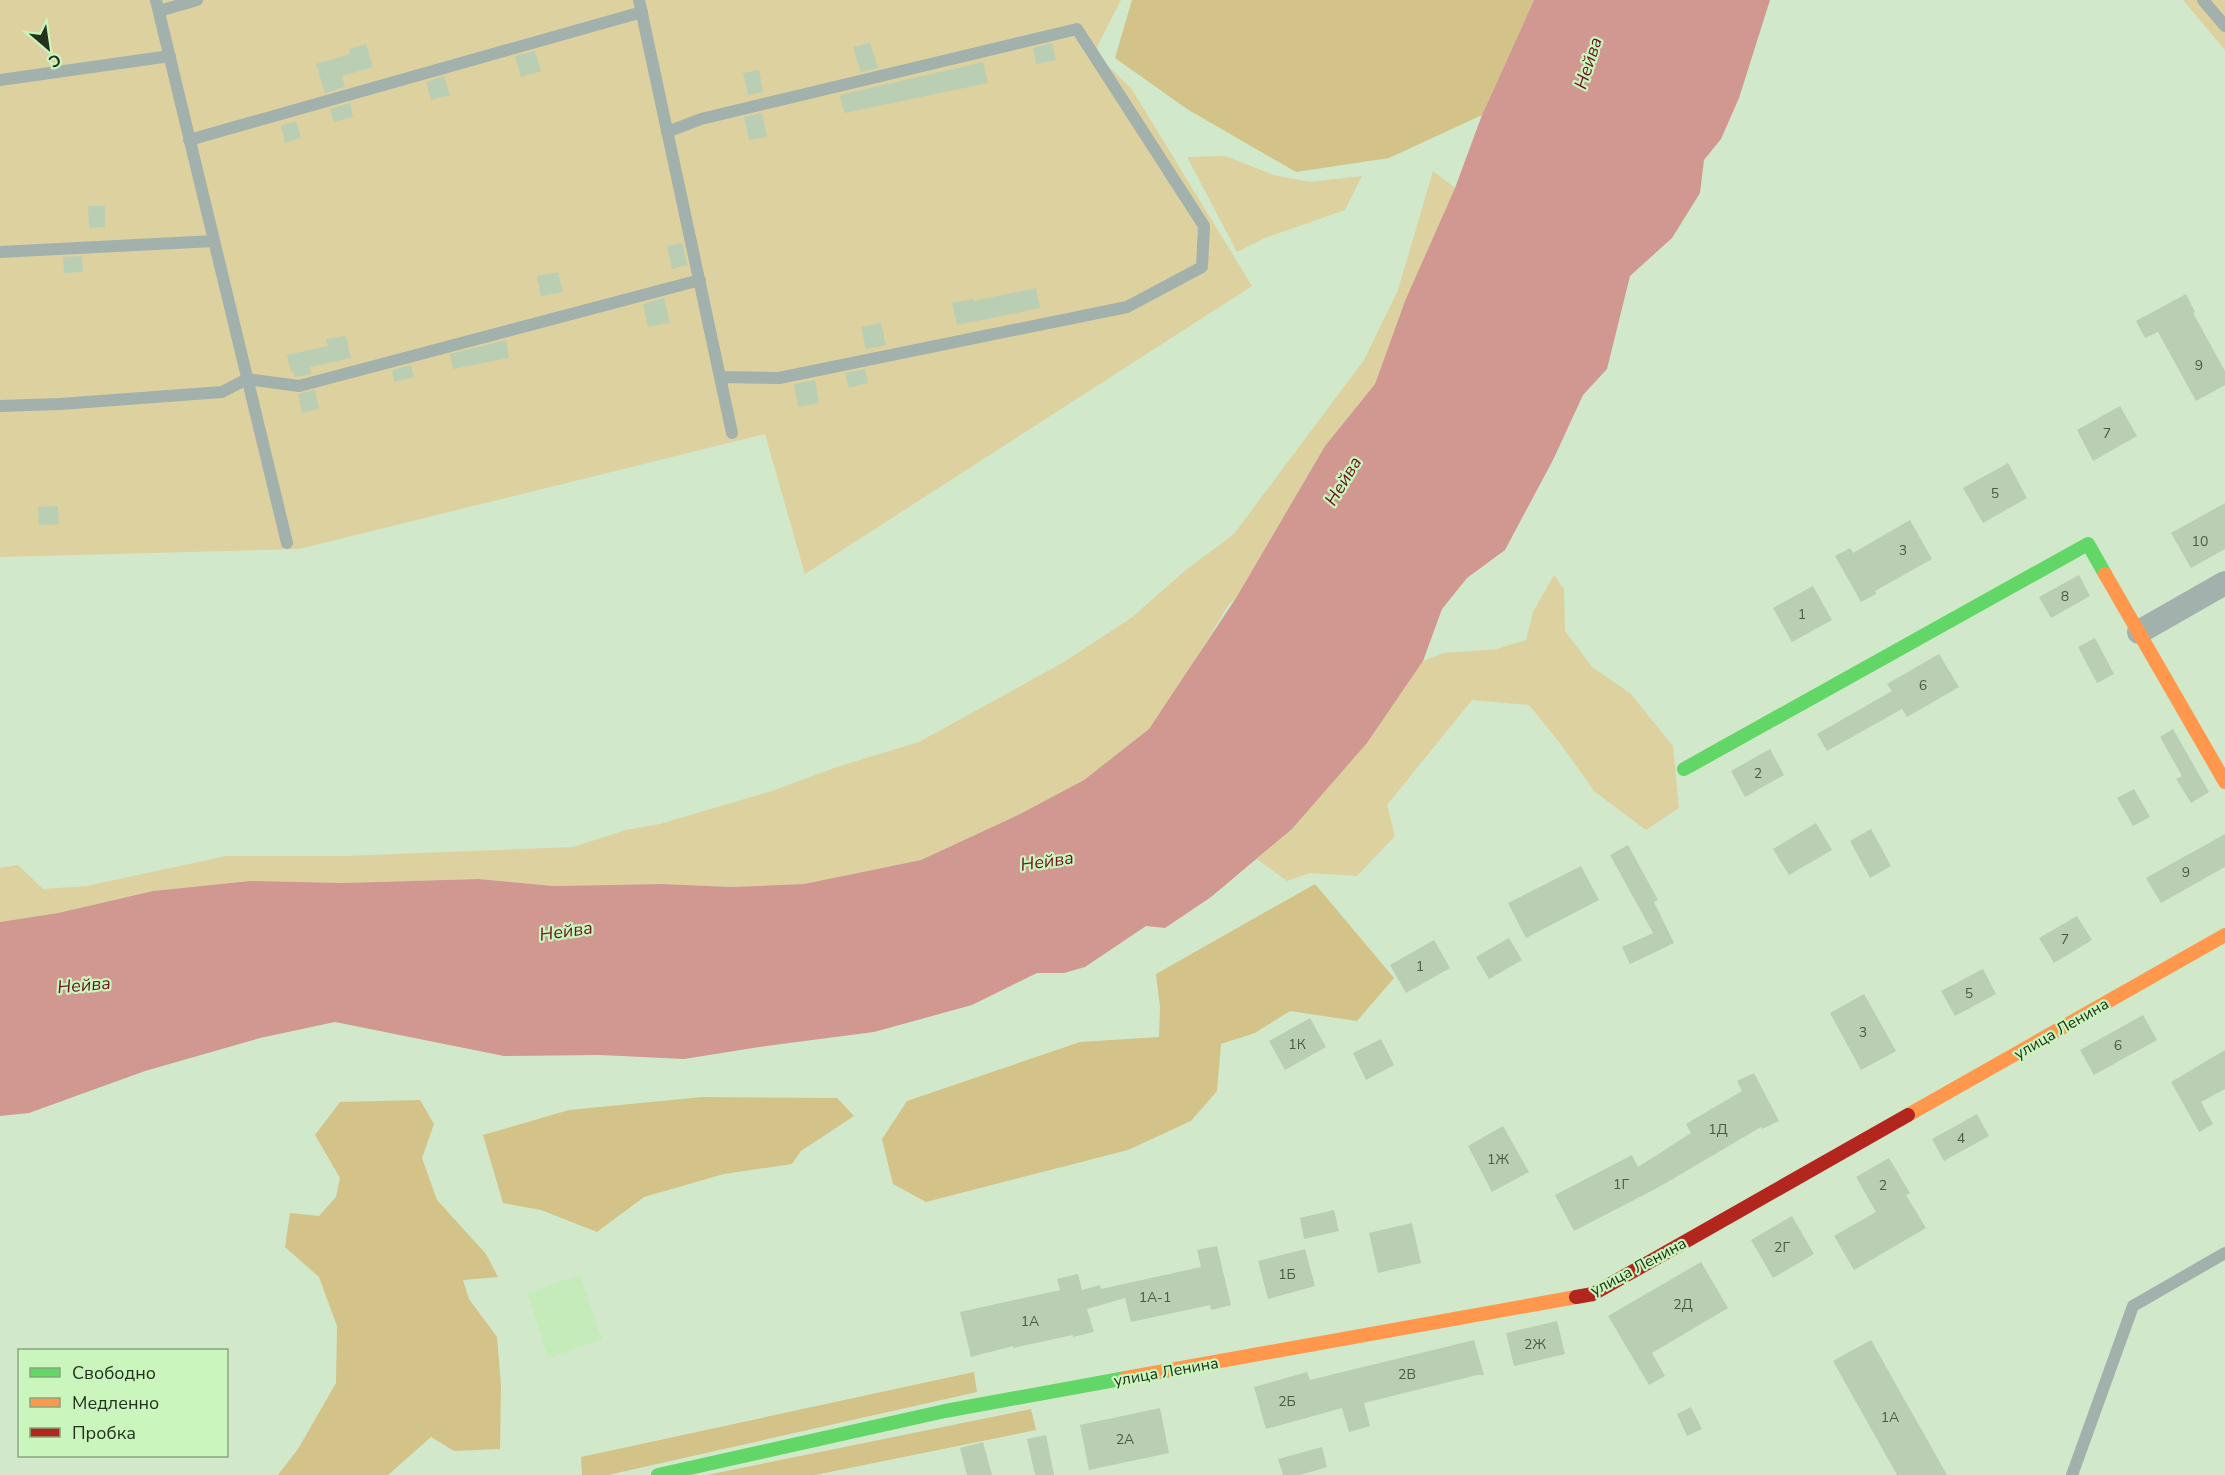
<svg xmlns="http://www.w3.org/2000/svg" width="2225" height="1475" font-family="'Nunito Sans',sans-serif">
	<rect width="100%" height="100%" fill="#d1e8ca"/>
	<!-- built -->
	<path fill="#c6ebbb" d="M580,1275L602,1339L548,1358L527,1293Z"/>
	<!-- green -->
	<path fill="#ddd1a0" d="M0,0H1121L1094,53L1131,88L1252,286L805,574L765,434L299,549L0,557Z
		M2183,0H2225V50Z
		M1225,156L1274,175L1310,182L1362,176L1345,210L1265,238L1237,252L1187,157Z
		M1433,171L1455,188L1405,301L1375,384L1325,446L1236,598L1229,604L1186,675L1149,729L1084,780L1020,814L921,860L804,884L731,887L663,884L553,886L479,879L343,883L250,881L153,891L58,913L0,922V868L18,865L43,889L87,886L226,856H345L573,847L626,830L660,824L772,791L837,767L919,742L1064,662L1131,618L1187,569L1234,534L1364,360L1398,290Z
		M1554,575L1564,589L1565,631L1592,667L1630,693L1673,746L1679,808L1646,830L1594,791L1560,743L1529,705L1472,700L1387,805L1395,836L1357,876L1310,873L1287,881L1257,859L1292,829L1367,743L1423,661L1444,653L1497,649L1526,640L1533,612Z"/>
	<!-- forest -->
	<path fill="#d3c389" d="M1132,0H1534L1482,115L1389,158L1296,172L1187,109L1115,58Z
		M1315,884L1394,978L1357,1021L1290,1011L1255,1033L1221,1044L1217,1091L1191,1121L1128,1150L926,1202L893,1184L882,1139L907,1101L1080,1042L1159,1037L1160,1007L1156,974Z
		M702,1097L837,1098L854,1116L801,1151L792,1164L724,1174L644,1197L597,1232L541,1210L503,1203L483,1135L569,1110Z
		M420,1100L434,1124L422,1158L437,1200L486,1254L498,1277L463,1280L469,1299L497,1337L501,1385L500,1449L454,1451L431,1437L388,1475H278L298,1449L336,1383L337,1326L319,1277L285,1247L290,1213L319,1216L336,1197L340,1178L315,1135L340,1102Z
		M974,1372L977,1392L608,1475H582L581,1457Z
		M1031,1409L1036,1430L815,1475H707Z"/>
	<!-- water -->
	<path fill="#d09891" d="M1534,0H1770L1739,98L1721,139L1704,160L1700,193L1672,238L1630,276L1607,369L1583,395L1553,460L1505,550L1467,578L1442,609L1423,661L1367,743L1292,829L1211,897L1165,928L1146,926L1085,967L1064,973H1037L972,1005L874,1032L766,1046L684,1059L600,1055L504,1056L335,1022L260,1038L145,1071L29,1113L0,1116V922L58,913L153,891L250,881L343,883L479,879L553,886L663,884L731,887L804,884L921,860L1020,814L1084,780L1149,729L1236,598L1325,446L1375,384L1405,301L1455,188L1482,115Z"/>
	<!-- building -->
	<path fill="#baceb4" d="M870,43L878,68L861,72L853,47Z
		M1052,43L1056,60L1036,64L1033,48Z
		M366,44L373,67L342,76L345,87L325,93L316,64L350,54L349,49Z
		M535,51L541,71L521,77L515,56Z
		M983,62L988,83L844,113L840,95Z
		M759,70L763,92L748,95L743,73Z
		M444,76L450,95L431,100L426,82Z
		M350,103L353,117L334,122L330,109Z
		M762,113L767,137L749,140L744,117Z
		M296,121L301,138L285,143L281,126Z
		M88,206H105V227L89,228Z
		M683,243L687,265L672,269L667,246Z
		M82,256L83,272L64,273L63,257Z
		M558,272L563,292L541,296L537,276Z
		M1036,288L1040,308L957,325L952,303L973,299V301Z
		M2186,294L2195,312L2193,313L2225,371V385L2196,401L2158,332L2145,338L2136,321Z
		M664,298L670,323L648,327L643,304Z
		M881,323L886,345L866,349L861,327Z
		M346,336L351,358L310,367L311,374L295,377L293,371L291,372L287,355L328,346L326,339Z
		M506,340L509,358L453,369L450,354Z
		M411,365L414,377L394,382L392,370Z
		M865,369L868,383L849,388L845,373Z
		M815,380L819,403L798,407L794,384Z
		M315,390L319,409L302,413L298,394Z
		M2120,406L2137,436L2093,461L2077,430Z
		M2008,463L2027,498L1983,523L1963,488Z
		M2225,503V549L2191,568L2171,533Z
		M58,506L59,524L39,525L38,507Z
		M1910,520L1932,559L1875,591L1876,594L1861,602L1835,556L1850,548L1853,553Z
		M2079,575L2090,596L2051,618L2039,597Z
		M1813,586L1832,620L1792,642L1773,608Z
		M2095,638L2114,674L2097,683L2078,647Z
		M1939,654L1959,687L1907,717L1902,709L1827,751L1817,734L1892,691L1887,684Z
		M2173,729L2209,792L2191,803L2176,779L2182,776L2160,737Z
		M1770,749L1784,775L1745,797L1731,771Z
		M2134,789L2150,817L2133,826L2117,798Z
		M1816,823L1832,850L1789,875L1773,849Z
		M1871,829L1891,866L1870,878L1850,841Z
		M2225,834V867L2161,903L2146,878Z
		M1628,845L1658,900L1654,902L1674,943L1630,964L1622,947L1653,933L1610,855Z
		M1581,866L1599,900L1526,938L1508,903Z
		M2077,916L2092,940L2054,963L2039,938Z
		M1509,938L1522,960L1489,979L1476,957Z
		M1434,940L1450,968L1406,993L1390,965Z
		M1983,969L1996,994L1955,1016L1941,991Z
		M1864,994L1896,1051L1861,1070L1830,1013Z
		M2143,1015L2157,1040L2094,1075L2080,1050Z
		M1310,1018L1326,1047L1285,1070L1269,1041Z
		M1381,1039L1394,1065L1366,1080L1353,1053Z
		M2225,1050V1089L2201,1102L2213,1124L2199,1132L2171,1082Z
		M1754,1073L1779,1121L1762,1129L1761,1127L1659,1187L1574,1231L1555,1195L1632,1155L1638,1167L1691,1133L1686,1124L1742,1091L1737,1081Z
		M1977,1114L1989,1136L1944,1161L1932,1139Z
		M1503,1126L1529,1172L1492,1192L1468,1146Z
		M1889,1158L1910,1193L1906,1195L1926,1228L1854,1270L1834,1236L1876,1212L1856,1177Z
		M1334,1210L1339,1231L1304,1239L1300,1218Z
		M1792,1216L1814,1254L1773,1278L1751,1240Z
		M1412,1223L1421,1263L1378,1273L1369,1233Z
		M1217,1246L1231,1305L1211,1310L1210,1305L1131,1322L1125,1298L1087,1309L1094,1332L1073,1337V1335L1013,1348V1346L971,1357L960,1312L1060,1290L1057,1279L1078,1274L1082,1290L1100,1285L1101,1289L1201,1267L1197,1250Z
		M1305,1249L1315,1286L1268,1299L1258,1261Z
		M1701,1262L1728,1308L1652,1353L1665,1376L1649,1385L1608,1316Z
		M1557,1321L1565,1354L1514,1366L1506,1333Z
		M1474,1340L1484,1375H1477L1364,1403L1370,1426L1349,1432L1342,1408L1266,1429L1254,1387L1307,1372L1310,1380Z
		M1871,1340L1947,1475H1897L1833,1361Z
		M1691,1407L1702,1429L1687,1436L1677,1414Z
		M1160,1408L1169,1453L1089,1470L1080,1425Z
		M1046,1435L1054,1475H1035L1027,1439Z
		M983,1442L992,1475H967L960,1448Z
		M1322,1447L1327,1467L1300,1475H1283L1278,1459Z"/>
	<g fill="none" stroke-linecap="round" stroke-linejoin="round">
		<!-- lane -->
		<path stroke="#a2b1ac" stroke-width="12" d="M156,0L287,543
			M639,0L732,433
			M2203,0L2225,26
			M159,11L197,0
			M0,80L170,56
			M667,132L701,119L1077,29L1204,226L1202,267L1127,307L779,378L720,377
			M189,140L642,12
			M0,252L214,241
			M0,406L60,404L222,392L247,379L299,386L700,280
			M2072,1475L2133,1306L2225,1253"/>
		<!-- street -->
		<path stroke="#a2b1ac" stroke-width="24" d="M2139,632L2225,583"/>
		<!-- fast -->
		<path stroke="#63d668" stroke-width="14" d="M1684,769L2088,544L2105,574
			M658,1475L945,1411L1126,1378"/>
		<!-- slow -->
		<path stroke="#ff974d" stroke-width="14" d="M2105,574L2225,782
			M1908,1115L2225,935
			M1126,1378L1576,1297"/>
		<!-- jam -->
		<path stroke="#b3261e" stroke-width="14" d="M1576,1297L1593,1294L1908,1115"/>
	</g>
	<g text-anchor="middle" stroke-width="4.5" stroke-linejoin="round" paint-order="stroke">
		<!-- number labels -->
		<g font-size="14" fill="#4a5b44">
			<text x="2199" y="370">9</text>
			<text x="2107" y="438">7</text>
			<text x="1995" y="498">5</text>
			<text x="2200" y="546">10</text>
			<text x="1903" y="555">3</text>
			<text x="2065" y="601">8</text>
			<text x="1802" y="619">1</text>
			<text x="1923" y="690">6</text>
			<text x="1758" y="778">2</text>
			<text x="2186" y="877">9</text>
			<text x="2065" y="944">7</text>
			<text x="1420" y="971">1</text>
			<text x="1969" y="998">5</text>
			<text x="1863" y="1037">3</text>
			<text x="1297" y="1049">1К</text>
			<text x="2118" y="1050">6</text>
			<text x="1718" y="1134">1Д</text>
			<text x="1961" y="1143">4</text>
			<text x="1498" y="1164">1Ж</text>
			<text x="1621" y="1189">1Г</text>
			<text x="1883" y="1190">2</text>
			<text x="1782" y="1252">2Г</text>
			<text x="1287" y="1279">1Б</text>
			<text x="1155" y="1302">1А-1</text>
			<text x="1683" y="1309">2Д</text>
			<text x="1030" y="1326">1А</text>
			<text x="1535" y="1349">2Ж</text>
			<text x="1407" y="1379">2В</text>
			<text x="1287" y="1406">2Б</text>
			<text x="1890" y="1422">1А</text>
			<text x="1125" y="1444">2А</text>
		</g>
		<!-- street labels -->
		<g font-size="16" fill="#22321d" stroke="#caf5bd">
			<text transform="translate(2061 1028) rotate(-30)" y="6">улица Ленина</text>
			<text transform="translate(1638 1266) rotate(-28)" y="6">улица Ленина</text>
			<text transform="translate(1166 1371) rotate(-10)" y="6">улица Ленина</text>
		</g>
		<!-- water labels -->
		<g font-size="18" font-style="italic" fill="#671520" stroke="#caf5bd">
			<text transform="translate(1588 63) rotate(-72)" y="6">Нейва</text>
			<text transform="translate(1343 481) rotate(-59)" y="6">Нейва</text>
			<text transform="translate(1047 861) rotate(-8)" y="6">Нейва</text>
			<text transform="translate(566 931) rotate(-8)" y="6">Нейва</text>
			<text transform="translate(84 985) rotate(-5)" y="6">Нейва</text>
		</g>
	</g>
	<!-- legend -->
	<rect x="18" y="1349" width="210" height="108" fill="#caf5bd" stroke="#87a77d" stroke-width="1.5"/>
	<rect x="30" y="1368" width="30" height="9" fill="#63d668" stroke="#87a77d" stroke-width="1.5"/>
	<text x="72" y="1379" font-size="18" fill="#22321d">Свободно</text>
	<rect x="30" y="1398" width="30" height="9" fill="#ff974d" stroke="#87a77d" stroke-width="1.5"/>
	<text x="72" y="1409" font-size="18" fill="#22321d">Медленно</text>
	<rect x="30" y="1428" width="30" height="9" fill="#b3261e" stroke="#87a77d" stroke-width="1.5"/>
	<text x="72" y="1439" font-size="18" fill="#22321d">Пробка</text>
	<!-- north arrow -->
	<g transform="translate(48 48) rotate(151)" stroke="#caf5bd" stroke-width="4.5" paint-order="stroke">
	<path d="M0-4.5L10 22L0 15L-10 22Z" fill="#22321d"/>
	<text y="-9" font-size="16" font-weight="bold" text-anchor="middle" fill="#22321d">С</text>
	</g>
</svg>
